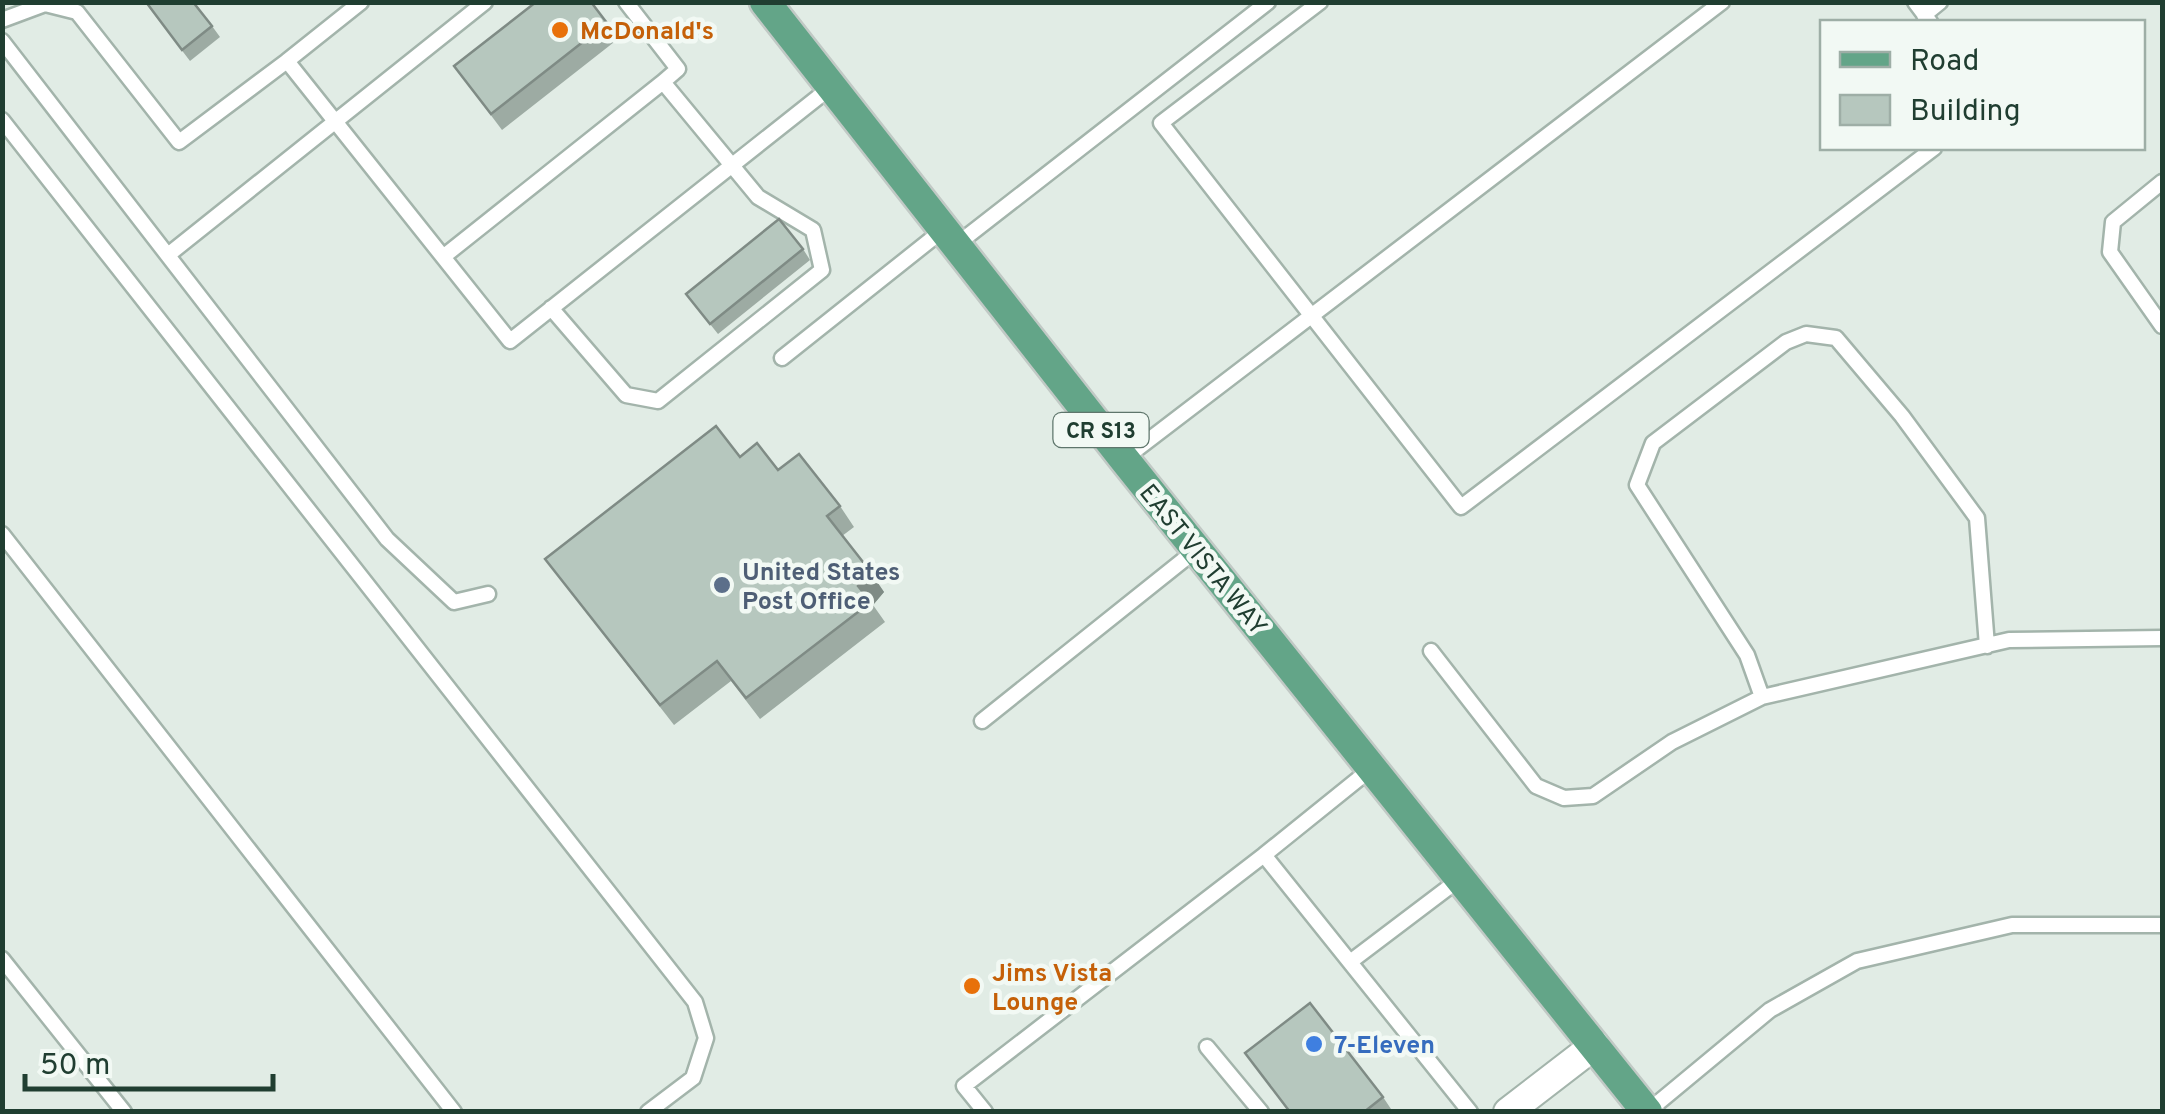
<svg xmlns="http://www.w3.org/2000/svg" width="2165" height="1114" font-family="Overpass,sans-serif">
	<rect width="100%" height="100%" fill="#e1ece5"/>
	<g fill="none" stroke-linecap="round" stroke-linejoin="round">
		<defs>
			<path id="lane" d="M361,2L287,61L510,341L831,87
				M626,2L678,69L663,82
				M1320,2L1161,123L1461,507L1934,148
				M1915,2L1930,22
				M1924,15L1940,2
				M2,20L45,4L77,12L179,142L287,61
				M2,41L387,539L454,602L488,594
				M2,120L695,1002L706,1038L693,1078L648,1112
				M2162,182L2113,222L2110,252L2162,326
				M956,245L1268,2
				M168,255L485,2
				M443,257L663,82L758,197L813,230L822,270L658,401L626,395L551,308
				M782,358L943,230
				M1124,459L1722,2
				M2,534L454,1112
				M1431,651L1536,786L1564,798L1593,796L1672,742L1762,697L2009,640L2162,638
				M1762,697L1747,655L1637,485L1653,443L1786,342L1806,334L1836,338L1902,416L1977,518L1987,646
				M982,721L1196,550
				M1264,855L1372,768
				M2,959L124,1112
				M1350,962L1461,878
				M1207,1047L1261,1112
				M985,1112L964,1086L1264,855L1470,1112
				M1647,1112L1770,1010L1857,961L2012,925H2162"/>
			<path id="street" d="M1508,1112L1595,1045"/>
			<path id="primary" d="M765,2L1124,459L1647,1112"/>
		</defs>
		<!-- lane casing -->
		<use href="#lane" stroke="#a3b4ab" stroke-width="19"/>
		<!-- street casing -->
		<use href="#street" stroke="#a3b4ab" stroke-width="32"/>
		<!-- primary casing -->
		<use href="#primary" stroke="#c1c9c5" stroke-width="35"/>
		<!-- lane -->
		<use href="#lane" stroke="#fff" stroke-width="14"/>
		<!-- street -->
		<use href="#street" stroke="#fff" stroke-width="28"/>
		<!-- primary -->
		<use href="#primary" stroke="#63a588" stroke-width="30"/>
	</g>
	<!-- wall -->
	<path fill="#9daba3" d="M145,2L212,26L220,37L190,61Z
		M607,23L618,39L502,130L454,66Z
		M803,249L810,260L718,334L686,294Z
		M740,457L778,470L840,506L854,527L842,536L884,592L873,605L885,622L760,719L731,681L674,725L545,559Z
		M1245,1053L1383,1097L1393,1112H1289Z"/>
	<!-- shaded-wall -->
	<path fill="#7f8b85" d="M870,571L884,592L873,605L858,586Z"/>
	<!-- building -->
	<path fill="#b6c7be" stroke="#7f8b85" stroke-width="2.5" d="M146,2H193L212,26L182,50Z
		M536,2H591L607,23L491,114L454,66Z
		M779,219L803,249L710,324L686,294Z
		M716,426L740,457L757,443L778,470L799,454L840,506L827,516L870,571L858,586L871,602L746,698L717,661L660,705L545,559Z
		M1310,1003L1383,1097L1364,1112H1290L1245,1053Z"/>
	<!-- markers -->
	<g fill="#e8710a" stroke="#f2f9f4" stroke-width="4">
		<circle cx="560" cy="30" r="10"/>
		<circle cx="972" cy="986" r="10"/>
	</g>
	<circle fill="#5c6f8a" stroke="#f2f9f4" stroke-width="4" cx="722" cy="585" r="10"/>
	<circle fill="#3f7fe0" stroke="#f2f9f4" stroke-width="4" cx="1314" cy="1044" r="10"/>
	<g text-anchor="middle" stroke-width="9" stroke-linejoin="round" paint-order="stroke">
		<!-- shield labels -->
		<rect fill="#f2f9f4" stroke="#5f766c" stroke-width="2.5" x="1053.5" y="413" width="95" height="34" rx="8"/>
		<g font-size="22" font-weight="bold" fill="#203e31">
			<text x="1101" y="438">CR S13</text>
		</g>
		<!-- food labels -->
		<g font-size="25" font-weight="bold" fill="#c56008" stroke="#f2f9f4" text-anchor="start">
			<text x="580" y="39">McDonald's</text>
			<text x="992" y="981">Jims Vista<tspan x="992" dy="29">Lounge</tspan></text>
		</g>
		<!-- street labels -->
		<g font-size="25" fill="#203e31" stroke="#f2f9f4">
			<text transform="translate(1204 559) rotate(51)" y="9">EAST VISTA WAY</text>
		</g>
		<!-- service labels -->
		<g font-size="25" font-weight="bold" fill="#4e5e75" stroke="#f2f9f4" text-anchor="start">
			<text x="742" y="580">United States<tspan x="742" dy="29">Post Office</tspan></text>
		</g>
		<!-- shop labels -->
		<g font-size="25" font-weight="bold" fill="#366cbe" stroke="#f2f9f4" text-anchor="start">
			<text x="1334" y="1053">7-Eleven</text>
		</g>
	</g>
	<!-- border -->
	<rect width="2165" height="1114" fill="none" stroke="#203e31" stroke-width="10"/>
	<!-- legend -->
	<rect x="1820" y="20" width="325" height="130" fill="#f2f9f4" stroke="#9eaea6" stroke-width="2.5"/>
	<rect x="1840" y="52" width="50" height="15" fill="#63a588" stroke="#9eaea6" stroke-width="2.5"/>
	<text x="1910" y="70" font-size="30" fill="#203e31">Road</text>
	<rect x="1840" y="95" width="50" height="30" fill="#b6c7be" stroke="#9eaea6" stroke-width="2.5"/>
	<text x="1910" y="120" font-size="30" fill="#203e31">Building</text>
	<!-- scale -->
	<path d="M25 1074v15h248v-15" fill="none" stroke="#203e31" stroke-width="5"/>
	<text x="40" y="1074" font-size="30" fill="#203e31" stroke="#f2f9f4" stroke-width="8" paint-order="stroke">50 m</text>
</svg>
